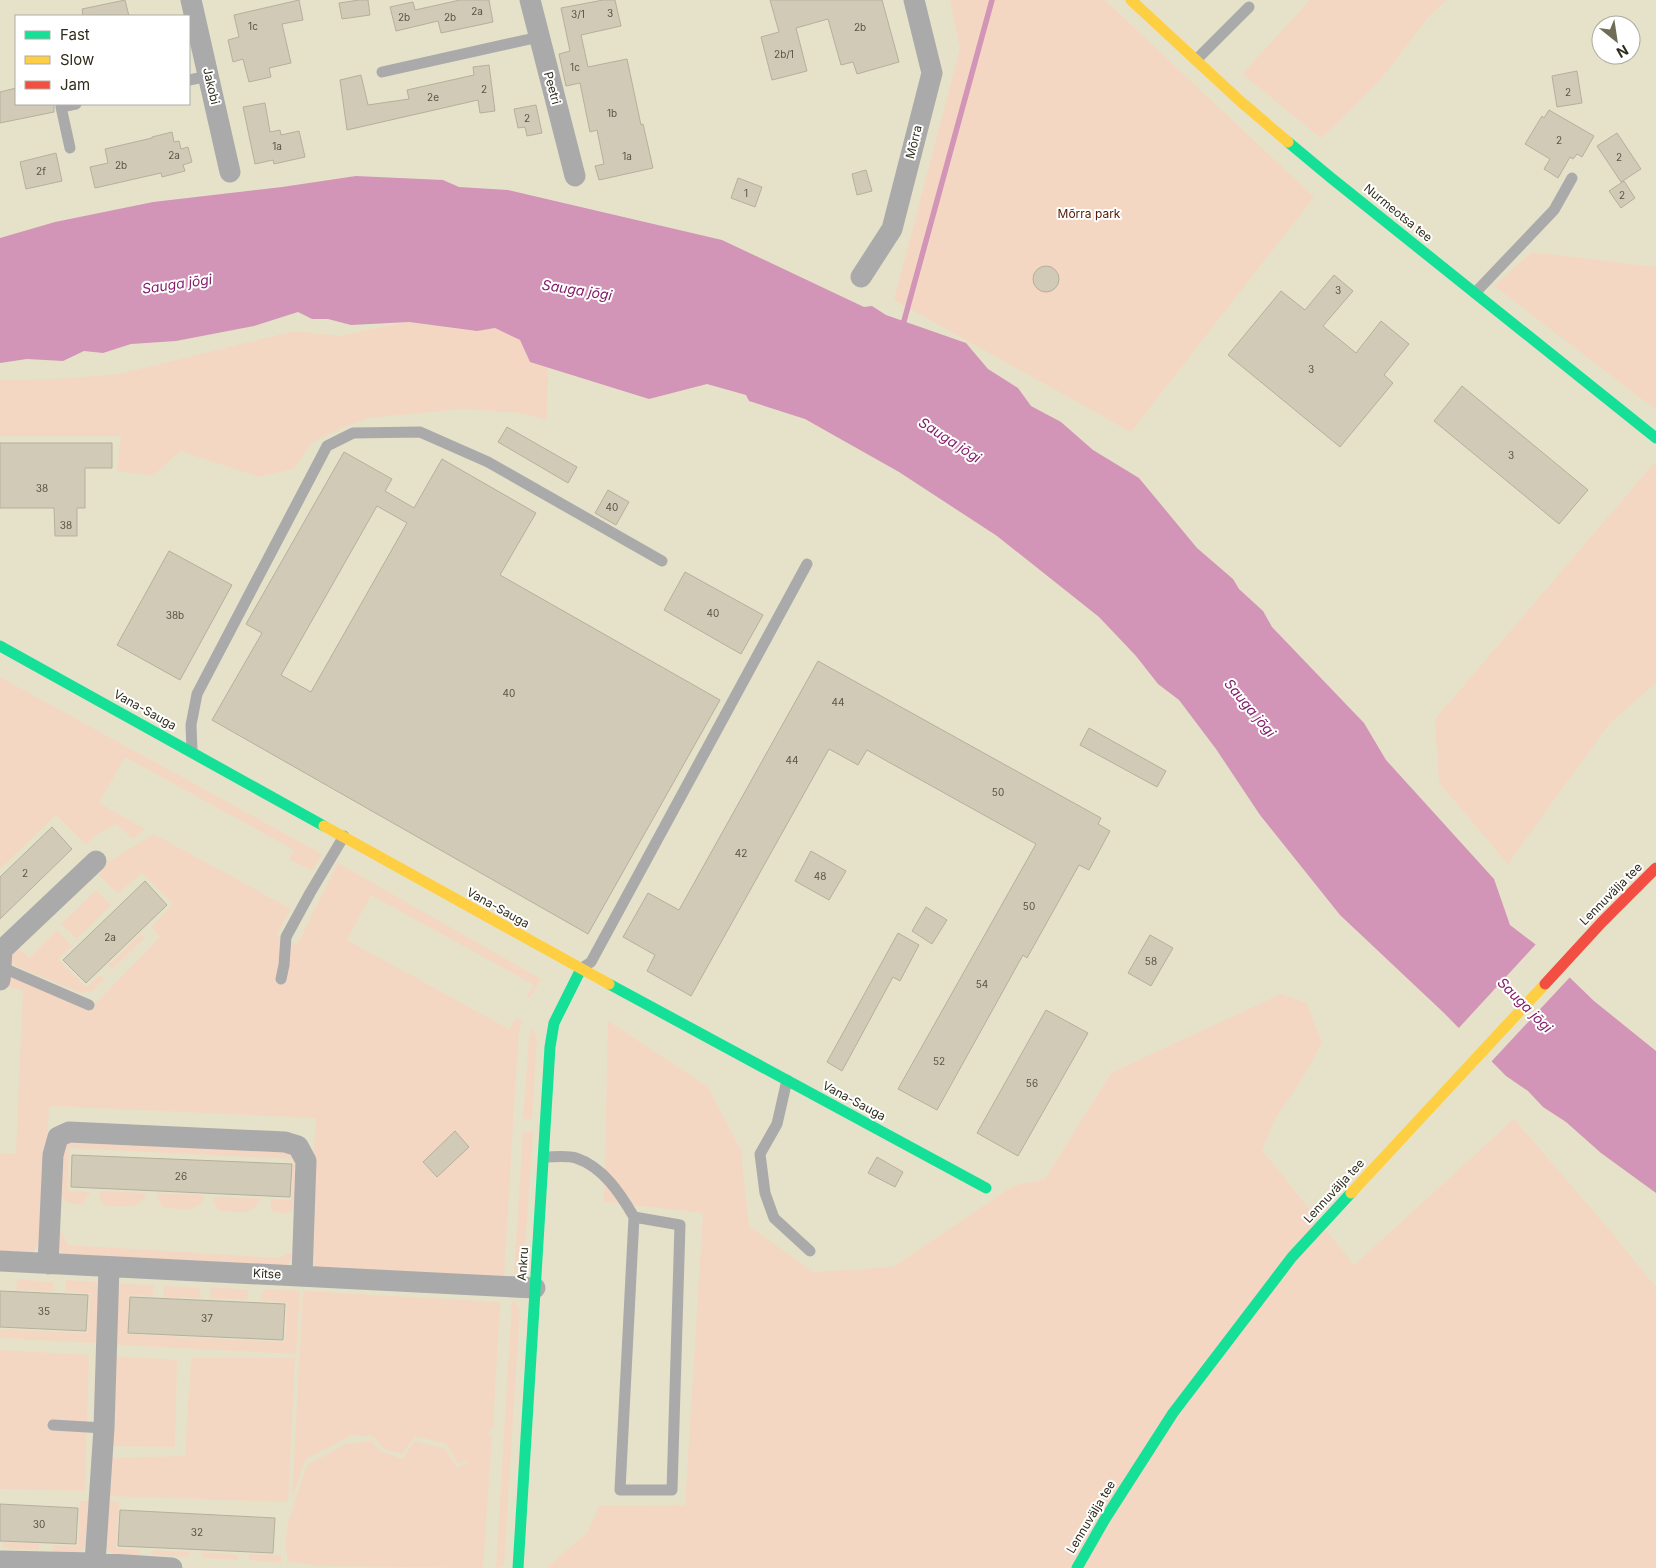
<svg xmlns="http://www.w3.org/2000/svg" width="1656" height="1568" font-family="Inter,sans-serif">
	<rect width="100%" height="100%" fill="#e6e2c9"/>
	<!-- green -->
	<path fill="#f4d7c2" d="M950,0H1105L1314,197L1131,432L894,300L960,48Z
		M1310,0H1447L1429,16L1381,79L1336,125L1321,138L1242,74Z
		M1532,252L1656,267V410L1494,286Z
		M406,322L474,331L495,328L520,340L530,362L548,367L547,420L521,413L463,409L368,418L339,429L311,443L294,469L259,477L180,451L153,476L117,471L121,436H0V380L55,379L119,374L294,331L340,336Z
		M1654,463L1656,465V683L1609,724L1508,864L1439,783L1435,719Z
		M0,677L322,854L312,871L289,859L294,850L125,757L99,803L145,829L133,840L117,824L97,834L86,845L56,815L0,869Z
		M154,834L291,909L276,935L297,945L338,863L541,979L530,998L527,996L534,985L371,895L347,940L509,1029L516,1018L522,1021L519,1032L516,1073L504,1277L315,1267L310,1262L308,1249L316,1118L49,1106L44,1214L40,1242L33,1252L25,1254L0,1251V1153L16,1154L23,990L8,987V975L90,1009L160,937L151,927L173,904L142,873L118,894L99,875L108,862Z
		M96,890L111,905L77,939L61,924Z
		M57,930L72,946L58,959L86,987L100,975L104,979L92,991L81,993L11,964V956L18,948L29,958Z
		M141,934L145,938L112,969L108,965Z
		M1281,994L1307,1003L1322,1043L1304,1076L1275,1119L1262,1150L1354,1265L1514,1119L1602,1221L1656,1287V1568H546L587,1533L599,1506L685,1505L703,1213L604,1202L608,1021L708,1087L741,1150L749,1226L813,1272L893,1267L1013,1186L1045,1179L1111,1073Z
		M531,1028L537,1036L532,1119H523L529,1038Z
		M533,1131L524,1262L514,1274L523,1132Z
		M67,1140L297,1153L295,1208C288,1214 282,1214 273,1212L270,1206L271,1199L291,1200L293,1159L69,1148L68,1191L90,1192L87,1198L81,1205L68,1203L62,1198L58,1191L59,1152Z
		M99,1191L146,1193C142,1211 119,1206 104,1205L100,1198Z
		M157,1193L204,1195C202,1214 177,1209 163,1207L158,1200Z
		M213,1197L260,1198C256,1217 233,1212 218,1210L214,1204Z
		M62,1232L68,1245L280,1258L287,1253L293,1255L289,1264L282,1267L68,1256L61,1252L56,1243L57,1236Z
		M17,1279L53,1282L54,1291L16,1290Z
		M66,1280L99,1282L100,1341L93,1343L0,1338V1329L88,1333L90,1294L66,1291Z
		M120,1284L154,1285L153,1296L129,1295L128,1334L285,1342L287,1303L260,1300L264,1289L300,1291L296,1354L118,1345L112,1339L116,1290Z
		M164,1286L200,1288L201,1298L163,1297Z
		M211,1287L248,1290V1300L210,1298Z
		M303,1291L500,1302L493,1427L488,1435L492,1434L483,1568L323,1566L288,1562L285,1544L288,1522L307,1465L346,1444L372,1441L379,1451L403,1459L414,1441L445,1449L457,1468L468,1463V1460L458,1464L447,1444L415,1436L402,1454L384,1449L373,1436L352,1435L305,1460L292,1498Z
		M512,1300L520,1308L504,1565L496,1568Z
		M0,1350L89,1355L85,1491L0,1489Z
		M112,1356L177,1360L175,1447L109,1446Z
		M191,1358H295L288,1502L109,1496L107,1458L185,1456Z
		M80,1501H89C88,1512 91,1542 83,1549C76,1555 61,1553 52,1553L53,1545L78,1546Z
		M105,1501L119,1502L116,1548L140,1550V1556L115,1554L106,1550Z
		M3,1542L39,1544V1550L3,1548Z
		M153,1550L189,1552V1557L152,1555Z
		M202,1552L238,1555V1560L202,1558Z
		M249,1554L281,1555V1563L249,1560Z"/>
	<!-- water -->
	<path fill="#d295b7" d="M356,176L443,180L459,187L508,190L722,240L864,307L872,306L886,315L966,343L988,369L1018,388L1031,406L1061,422L1093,450L1139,478L1197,548L1233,579L1239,589L1263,611L1272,627L1364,723L1386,760L1494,879L1510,925L1535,944L1594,1001L1656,1051V1193L1601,1153L1566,1122L1543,1107L1528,1091L1506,1076L1444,1013L1340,915L1260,815L1216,749L1179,700L1158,684L1136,656L1099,617L997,536L899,472L805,419L749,401L746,395L707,384L649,399L530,362L520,340L495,328L477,331L409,322L351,325L328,319H312L298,312L254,326L176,341L131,344L103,353L84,351L63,361L27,359L0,363V238L55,222L153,202L282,187Z"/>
	<!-- pier -->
	<path fill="#e6e2c9" d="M1537,943L1571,976L1490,1063L1457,1030Z"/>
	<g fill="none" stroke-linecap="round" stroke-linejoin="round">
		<!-- stream -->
		<path stroke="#d295b7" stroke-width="5.5" d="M904,321L992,0"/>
	</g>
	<!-- building -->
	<path fill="#d0cab7" stroke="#b5af9c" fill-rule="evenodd" d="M125,0L129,16H83L82,9Z
		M299,0L303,20L282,24L291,63L269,68L271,77L249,82L243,59L233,62L228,40L239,37L234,15Z
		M359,0H368L370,15L342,19L339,3Z
		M460,0H489L493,22L441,33L438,21L396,31L390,7L413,2L415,10Z
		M603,0H615L621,26L581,35L588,67L627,59L641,125L643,124L653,168L599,180L595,166L604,164L597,130L590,132L580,83L566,86L559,54L570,51L561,8Z
		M770,0H882L899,62L857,74L853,62L841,65L828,19L796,28L807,71L772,80L761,37L779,32Z
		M489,65L495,111L480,113L478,100L347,130L340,80L361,75L368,105L409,99L407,90L474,75L473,67Z
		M1577,71L1582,103L1557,107L1552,76Z
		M16,88V104H54V112L0,123V92Z
		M265,103L270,132L280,130L281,135L299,131L305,157L274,164L273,160L255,164L243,107Z
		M536,105L542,133L527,136L525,127L518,128L514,109Z
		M1549,110L1594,136L1582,157L1577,154L1573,159L1570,157L1558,178L1544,169L1550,159L1525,144L1542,116L1544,118Z
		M172,132L174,142L179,141L181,149L188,147L192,162L183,165L185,171L162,177L161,173L95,188L90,167L108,163L105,149L152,138V137Z
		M1617,133L1641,169L1621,182L1597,146Z
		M56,153L62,181L26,189L20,162Z
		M866,170L872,191L857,195L852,174Z
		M738,178L762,187L755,207L731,198Z
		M1624,181L1635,198L1621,208L1609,191Z
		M1033 279a13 13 0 1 1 26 0a13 13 0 1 1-26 0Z
		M1334,275L1353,291L1323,326L1356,353L1381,321L1409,344L1384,375L1393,383L1340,447L1228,355L1281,291L1305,310Z
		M1462,386L1588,490L1559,524L1434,421Z
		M507,427L577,467L568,483L498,442Z
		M0,443H112V468H85V508H77V536H55L54,508H0Z
		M344,452L392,479L385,491L414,508L442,459L536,513L500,575L720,700L588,934L212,720L262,633L246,624ZM377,506L407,523L311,692L281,675Z
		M608,490L629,502L616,525L595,513Z
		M169,551L232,585L180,680L117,645Z
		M685,572L763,615L741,654L664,610Z
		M818,661L1101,818L1098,824L1110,831L1089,870L1079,865L1027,958L1023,955L937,1110L898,1089L1036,844L867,750L858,765L829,749L691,996L647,971L655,955L623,937L648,893L679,910Z
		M1089,728L1166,771L1157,787L1080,745Z
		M52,827L72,849L0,919V877Z
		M811,851L846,871L829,900L795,881Z
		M145,881L167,905L86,983L63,960Z
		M926,907L947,920L932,944L912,931Z
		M898,933L919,945L900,981L893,977L842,1071L827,1062Z
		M1150,935L1173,948L1151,986L1128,973Z
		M1046,1010L1088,1033L1018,1156L977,1133Z
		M455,1131L469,1147L437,1177L423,1162Z
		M72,1155L292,1164L290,1197L71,1187Z
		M877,1157L903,1172L895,1187L868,1173Z
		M0,1291L88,1295L86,1331L0,1327Z
		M130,1297L285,1304L283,1340L128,1333Z
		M0,1504L78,1508L76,1544L0,1541Z
		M120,1510L275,1518L273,1553L118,1546Z"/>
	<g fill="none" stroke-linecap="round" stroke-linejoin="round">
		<!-- lane -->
		<path stroke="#aaaaab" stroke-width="11" d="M1196,60L1249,7
			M382,72L539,37
			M189,80L209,76
			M70,148L61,107L76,104
			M1475,293L1554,210L1572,178
			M192,750L191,725L197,694L327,446L353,433L420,432L488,462L662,561
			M1,967L89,1005
			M582,968L591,962L807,564
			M281,979L284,965L286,937L310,893L344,836
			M787,1080L777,1124L760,1154L765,1193L774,1218L810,1251
			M544,1157C554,1157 567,1155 576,1158C603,1167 620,1193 634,1217L620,1490H672L680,1225L634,1217
			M53,1425L104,1428"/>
		<!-- street -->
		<path stroke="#aaaaab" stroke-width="21" d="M191,0L230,172
			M530,0L575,176
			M861,277L892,229L932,73L914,0
			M0,949L2,950L0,980
			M2,950L96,861
			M0,1261L535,1288
			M48,1264L53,1155L58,1137L69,1132L285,1142L298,1146L306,1161L302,1276
			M0,1561L95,1563L172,1568
			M95,1563L104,1428L109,1267"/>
		<!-- fast -->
		<path stroke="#16e098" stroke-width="11" d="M1288,142L1330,177L1656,438
			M0,646L324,826
			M609,984L986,1188
			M518,1568L550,1047L554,1023L581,969
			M1077,1568L1105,1519L1173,1413L1292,1257L1351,1193"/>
		<!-- slow -->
		<path stroke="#ffcf43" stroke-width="11" d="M1131,0L1240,101L1288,142
			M324,826L609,984
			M1351,1193L1545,984"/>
		<!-- jam -->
		<path stroke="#f24e42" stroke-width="11" d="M1545,984L1602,922L1656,868"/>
	</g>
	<g text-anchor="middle" stroke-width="4" stroke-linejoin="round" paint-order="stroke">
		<!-- number labels -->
		<g font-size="10" fill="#595543">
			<text x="477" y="15">2a</text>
			<text x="610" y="17">3</text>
			<text x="578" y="18">3/1</text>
			<text x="404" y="21">2b</text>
			<text x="450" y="21">2b</text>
			<text x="253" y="30">1c</text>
			<text x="860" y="31">2b</text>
			<text x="784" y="58">2b/1</text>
			<text x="575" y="71">1c</text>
			<text x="484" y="93">2</text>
			<text x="1568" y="96">2</text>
			<text x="433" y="101">2e</text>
			<text x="612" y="117">1b</text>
			<text x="527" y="122">2</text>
			<text x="1559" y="144">2</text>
			<text x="277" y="150">1a</text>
			<text x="174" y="159">2a</text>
			<text x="627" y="160">1a</text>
			<text x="1619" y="161">2</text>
			<text x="121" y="169">2b</text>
			<text x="41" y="175">2f</text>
			<text x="746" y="197">1</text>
			<text x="1622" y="199">2</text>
			<text x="1338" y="294">3</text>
			<text x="1311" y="373">3</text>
			<text x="1511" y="459">3</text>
			<text x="42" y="492">38</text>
			<text x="612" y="511">40</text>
			<text x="66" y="529">38</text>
			<text x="713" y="617">40</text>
			<text x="175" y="619">38b</text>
			<text x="509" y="697">40</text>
			<text x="838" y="706">44</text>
			<text x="792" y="764">44</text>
			<text x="998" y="796">50</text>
			<text x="741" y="857">42</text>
			<text x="25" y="877">2</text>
			<text x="820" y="880">48</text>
			<text x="1029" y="910">50</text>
			<text x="110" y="941">2a</text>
			<text x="1151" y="965">58</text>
			<text x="982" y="988">54</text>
			<text x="939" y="1065">52</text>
			<text x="1032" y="1087">56</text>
			<text x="181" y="1180">26</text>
			<text x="44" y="1315">35</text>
			<text x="207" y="1322">37</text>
			<text x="39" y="1528">30</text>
			<text x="197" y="1536">32</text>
		</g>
		<!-- street labels -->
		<g font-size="12" fill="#2f2c1a" stroke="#fff">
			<text transform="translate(211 86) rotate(77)" y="4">Jakobi</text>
			<text transform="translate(552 88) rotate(75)" y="4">Peetri</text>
			<text transform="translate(914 142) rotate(-76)" y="4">Mõrra</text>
			<text transform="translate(1398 213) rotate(39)" y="4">Nurmeotsa tee</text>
			<text transform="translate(145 710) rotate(29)" y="4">Vana-Sauga</text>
			<text transform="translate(1611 894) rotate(-45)" y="4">Lennuvälja tee</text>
			<text transform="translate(498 908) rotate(29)" y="4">Vana-Sauga</text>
			<text transform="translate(854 1101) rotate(28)" y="4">Vana-Sauga</text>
			<text transform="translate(1334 1191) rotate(-47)" y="4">Lennuvälja tee</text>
			<text transform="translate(523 1264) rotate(-86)" y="4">Ankru</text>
			<text transform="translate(267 1274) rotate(3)" y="4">Kitse</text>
			<text transform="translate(1091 1517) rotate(-59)" y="4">Lennuvälja tee</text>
		</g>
		<!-- park labels -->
		<g font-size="12" fill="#541700" stroke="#fff">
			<text x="1089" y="218">Mõrra park</text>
		</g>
		<!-- water labels -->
		<g font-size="14" font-style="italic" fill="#841e6b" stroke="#fff">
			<text transform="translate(177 284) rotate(-8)" y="5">Sauga jõgi</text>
			<text transform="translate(577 290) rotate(9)" y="5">Sauga jõgi</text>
			<text transform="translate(950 440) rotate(33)" y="5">Sauga jõgi</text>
			<text transform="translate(1250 708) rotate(50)" y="5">Sauga jõgi</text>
			<text transform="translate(1525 1005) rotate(45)" y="5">Sauga jõgi</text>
		</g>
	</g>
	<!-- legend -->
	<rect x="15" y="15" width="175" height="90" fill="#ffffff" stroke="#acaba3"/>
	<rect x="25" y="31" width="25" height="8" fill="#16e098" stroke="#acaba3"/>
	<text x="60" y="40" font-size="15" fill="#2f2c1a">Fast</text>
	<rect x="25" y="56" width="25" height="8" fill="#ffcf43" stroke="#acaba3"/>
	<text x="60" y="65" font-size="15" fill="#2f2c1a">Slow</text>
	<rect x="25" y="81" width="25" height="8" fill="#f24e42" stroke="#acaba3"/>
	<text x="60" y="90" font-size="15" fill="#2f2c1a">Jam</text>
	<!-- north arrow -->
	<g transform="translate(1616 40) rotate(150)"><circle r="24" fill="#ffffff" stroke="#acaba3"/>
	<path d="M0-4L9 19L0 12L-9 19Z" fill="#6f6c57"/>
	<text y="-8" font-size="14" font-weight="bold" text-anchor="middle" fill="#2f2c1a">N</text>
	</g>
</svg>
